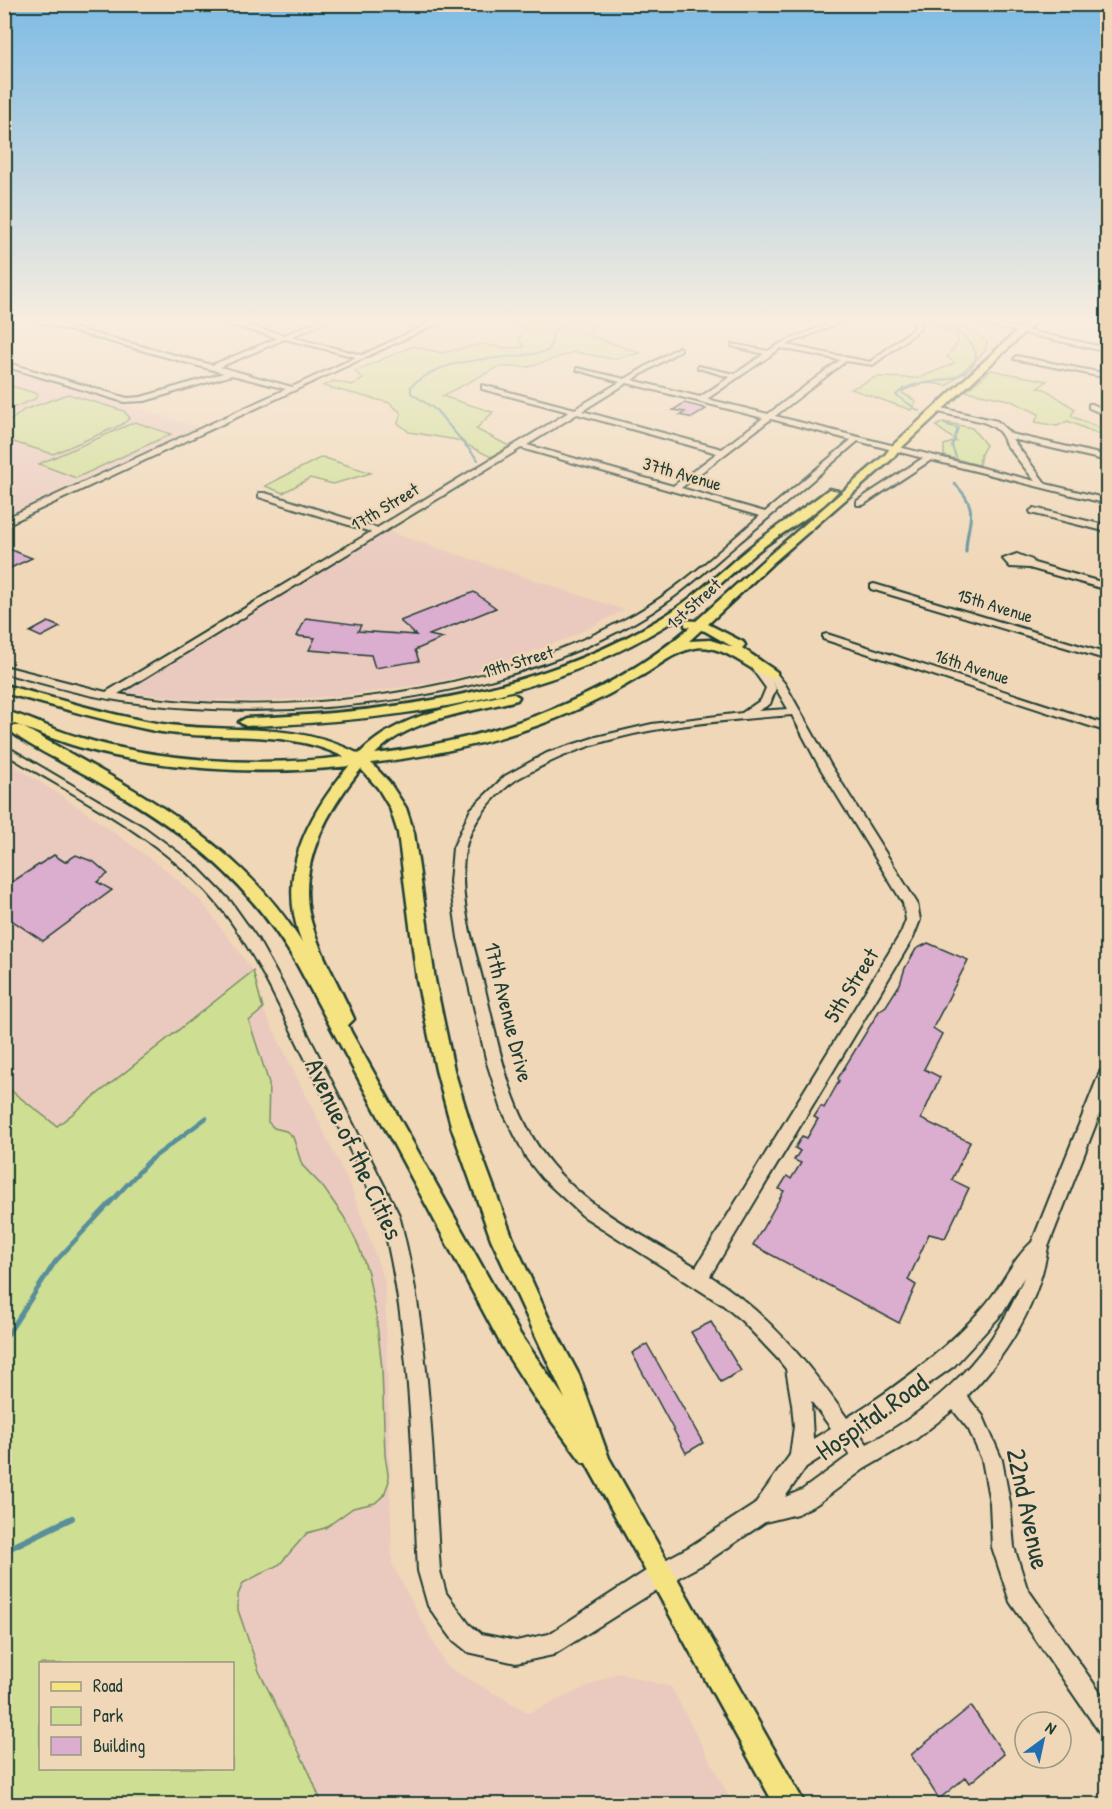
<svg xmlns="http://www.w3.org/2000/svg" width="1112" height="1809" font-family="'Patrick Hand',sans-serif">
	<rect width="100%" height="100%" fill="#f0d7b7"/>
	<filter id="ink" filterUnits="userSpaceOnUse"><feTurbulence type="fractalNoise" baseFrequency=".0167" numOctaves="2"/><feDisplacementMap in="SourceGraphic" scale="12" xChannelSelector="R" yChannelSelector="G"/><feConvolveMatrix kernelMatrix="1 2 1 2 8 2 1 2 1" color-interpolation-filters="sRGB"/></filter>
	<g filter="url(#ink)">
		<!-- built -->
		<path fill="#eacabe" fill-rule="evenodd" d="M13,370L199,427L5,515L4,373Z
			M378,528L624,610L571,637L521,656L464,676L431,683L343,696L261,701L201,700L120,692Z
			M4,759L77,806L166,870L201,901L253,971L57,1126L5,1086Z
			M263,1009L351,1187L385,1282L392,1564L446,1666L529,1713L617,1673L671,1687L733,1804H5L4,1230ZM40,1664H232V1768H40Z"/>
		<!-- green -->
		<path fill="#cede92" stroke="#768e63" stroke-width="1.5" fill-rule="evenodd" d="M496,320H595L588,335L640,353L613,359L574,352L529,367H498L442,396L493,412L476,429L511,447L491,457L457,440L409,432L398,423L401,413L390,403L323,386L334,381L352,385L363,379L355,371L413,346L442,353L483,344L504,348L524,347L518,339L527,329Z
			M922,320H956L987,342L985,351L947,386C928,380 918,384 901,392L916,401L911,410L851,389L876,377L919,378L955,363L947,357L958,342L957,335Z
			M991,370L1047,381L1038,388L1045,389L1075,409L1071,416L1107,431V438L1068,421L1057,426L1035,422L1039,414L1009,400L966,391Z
			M5,384L38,394L35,399L5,411Z
			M68,394L124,411L130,418L121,425L53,454L10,441L5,433V425L24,410Z
			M135,422L171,434L76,478L39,464Z
			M943,422L972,428L986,445L981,454L979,465L944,456V445L956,441L936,426Z
			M322,457L371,473L333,484L310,478L283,493L265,486Z
			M253,971L263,1009L249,1021L269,1083L268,1122L274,1128L286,1131L293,1137L302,1165L323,1187L344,1217L359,1247L368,1273L376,1315L382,1368L385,1455L389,1481L384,1495L375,1503L353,1508L325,1528L307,1533L280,1564L243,1583L238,1595V1610L259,1671L310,1774L322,1804H5V1086L57,1126ZM40,1664H232V1768H40Z"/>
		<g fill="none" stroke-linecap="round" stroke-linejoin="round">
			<!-- stream-far3 -->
			<path stroke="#598f9b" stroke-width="2" d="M919,411L896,395C913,379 932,385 952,378C1000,361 965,332 938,320
				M944,424L958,428L952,446L956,457
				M478,460L436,410L411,393V386C453,351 499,363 548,351L553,339L552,334L565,320"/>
			<!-- stream-far2 -->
			<path stroke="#598f9b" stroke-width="3" d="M955,484C982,511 966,521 966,552"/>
			<!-- stream-far1 -->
			<path stroke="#598f9b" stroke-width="4.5" d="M8,1334L55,1262L149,1161L206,1118"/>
			<!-- stream -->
			<path stroke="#598f9b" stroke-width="6" d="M4,1337L9,1332
				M4,1551L72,1518"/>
		</g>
		<!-- building -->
		<path fill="#dbadcf" stroke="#1f3d34" stroke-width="1.5" d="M684,403L704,408L706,409L692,418L680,415L685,412L673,410Z
			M4,547L32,558L4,571Z
			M474,592L496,608L429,635L443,638L415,650L419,661L375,668L371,655L309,650L315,638L297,636L306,618L361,625L358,631L416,635L400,621Z
			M48,622L60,627L41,637L30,632Z
			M54,855L65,862L76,855L94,862L108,874L97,882L112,890L43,941L4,915V887Z
			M928,943L968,960L933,1028L942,1034L924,1069L940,1077L921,1119L970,1142L952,1180L969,1188L945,1238L929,1234L908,1280L916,1285L899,1323L753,1245L784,1191L779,1189L787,1176L791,1179L801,1163L794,1160L800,1151L795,1148L802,1136L807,1138L818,1119L814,1117L821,1106L824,1108L839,1081L838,1078L879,1011L886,1006L900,984L905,968L916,949Z
			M711,1322L741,1371L721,1382L691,1332Z
			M647,1344L703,1443L686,1453L632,1353Z
			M971,1706L1004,1754L970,1783L966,1777L939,1799L911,1755Z"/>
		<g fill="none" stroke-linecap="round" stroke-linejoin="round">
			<defs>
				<path id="minor" d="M4,320H14L4,324Z
					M32,320H43L212,365L278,338L213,320H224L284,335L320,320H329L291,337L362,355L436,320H445L4,526V519L286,389L232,375L145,401L124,402L4,366V362L127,398L141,397L224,373ZM285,339L356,357L292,387L220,367Z
					M837,320H846L786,345L870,362L914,328L915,325L910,320H917L921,324L919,330L873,365L846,361L775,416L1035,481L1005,443C998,414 954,421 933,409L937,407L997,421L1011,434L1108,456V461L1012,439L1046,484L1108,499V504L931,460L863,505H857V501L923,458L858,441C817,476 777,511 736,545C709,568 682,593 652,612C508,701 302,723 137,703C92,698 48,685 4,673V666L106,692L371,532L259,497V493H265L377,528L569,412L482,389V385L575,409L620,382L577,370V368L625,379L679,347L681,350L632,380L700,397L730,377L698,368V366L735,374L764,354L732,346V344L768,351L781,343ZM781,348L840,360L768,414L707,399ZM627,383L763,418L722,449L582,411ZM577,414L717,453L673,486L527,445ZM771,419L851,440L765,512L681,488ZM521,448L760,516C720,550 681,588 635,614C487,696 284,721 118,694Z
					M966,320H979L1108,348V352Z
					M1101,320H1107L1108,331Z
					M1016,356L1108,374V378L1014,359Z
					M1092,404L1108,411V416L1089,408V404Z
					M1034,508L1108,526V532L1031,513L1030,511Z
					M1017,554L1032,560L1034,563L1108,584V590L1029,568L1010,567L1003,559Z
					M874,584L1108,654V660L871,589V585Z
					M827,634L1108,725V732L823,639V635Z
					M750,656L754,657L767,675L772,672L776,673L785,684L831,766L917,903L920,920L913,938L710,1276C768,1313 808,1363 847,1418C898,1386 947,1350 986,1304C1003,1284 1012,1260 1032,1242L1100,1072L1103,1068L1108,1066V1093L1048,1247C1038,1306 1008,1354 967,1396L983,1416L1002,1460L1010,1503L1014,1547L1027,1588L1108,1704V1737L1100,1733L1010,1602L992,1547L990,1503L982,1460L969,1430L953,1410L916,1439L864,1469L817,1504L797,1514L765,1522L705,1563L668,1583L553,1655L516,1663L468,1652L453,1640L428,1606L418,1571C412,1451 411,1332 381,1215C355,1159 327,1103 300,1048C273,994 248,936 207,892C151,832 73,795 4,753V745L145,828L195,865L231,902L258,940L283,985L399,1215C430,1332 432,1451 440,1571L446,1593L469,1624L481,1634L516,1641L549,1634L652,1567L689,1547L754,1505L790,1455L794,1426L792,1404L786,1369L778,1359L742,1321L723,1305L583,1216L542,1178L527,1159L502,1110L487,1063L458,938L450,882L453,848L471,809L505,776L547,753L596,737L652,724L742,713L761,700L766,688L745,659ZM771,680L788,709L758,711L770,704L776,688ZM792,715L819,766L903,903L906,920L901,933L696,1267C647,1237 590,1211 552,1165C510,1115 500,1051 485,989C474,945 457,898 465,851C470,824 491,798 513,782C519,777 529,773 536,769C613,727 706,722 792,715ZM1024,1277C996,1352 936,1408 867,1444L859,1433L954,1366L1001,1315ZM811,1401L831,1428L813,1439ZM842,1444L850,1455L802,1490L785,1497L806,1467Z"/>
				<path id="major" d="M1029,320H1038L898,451L892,459L775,561L708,624L743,642L745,645L742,648L777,672V678C760,682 726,641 694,648C674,652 660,665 643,675C621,688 597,701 574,711C510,739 440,755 371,763L389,782L406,808L414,833L435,980L454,1070L472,1129L513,1239L549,1319L579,1375L609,1458L805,1804H774L586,1463L582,1462L536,1400L504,1350L298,966C246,877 184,831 95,780C77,769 21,743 9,729L11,726H21C125,785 237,837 302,943C276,875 305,819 349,766C264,776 151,770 69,744C48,737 26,728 4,720V711C30,717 53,730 78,737C159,762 261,767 344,757C285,727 218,742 155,731C105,721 55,706 4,693V685C55,698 105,714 156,723C227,735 290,719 359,754C398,713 459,706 512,693L519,697L517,700C469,713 411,717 375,754C488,740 603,702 690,627L685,626V620L696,621L767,557L885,455L891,447ZM701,630L705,631L733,647L710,640L689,641ZM361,769L378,788L390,808L398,833L417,980L436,1070L452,1129L491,1239L565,1399L520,1334L351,1032L348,1025L354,1019C339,984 317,950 309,913C299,861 329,808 361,769Z
					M829,489L838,491C817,515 783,531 758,551C729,575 702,603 670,623C543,702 392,721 246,726L239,722L246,718C390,713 534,694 660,619C693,599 720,572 749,548C775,527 803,509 829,489Z"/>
			</defs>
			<!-- minor casing -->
			<use href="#minor" stroke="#1f3d34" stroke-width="4"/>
			<!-- major casing -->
			<use href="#major" stroke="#1f3d34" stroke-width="5"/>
			<!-- minor -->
			<use href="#minor" fill="#f0d7b7" fill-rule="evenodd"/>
			<!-- major -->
			<use href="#major" fill="#f5e381" fill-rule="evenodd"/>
		</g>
	</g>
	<!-- sky -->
	<linearGradient id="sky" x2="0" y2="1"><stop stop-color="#7ebbe5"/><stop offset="0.56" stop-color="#f8eddf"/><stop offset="1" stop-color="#f8eddf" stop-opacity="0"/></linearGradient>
	<rect width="1112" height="573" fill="url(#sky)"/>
	<g text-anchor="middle" stroke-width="4.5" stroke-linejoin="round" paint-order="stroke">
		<!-- far-street labels -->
		<g font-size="18" fill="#1f3d34" stroke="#f0d7b7">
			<text transform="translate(682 474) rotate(16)" y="6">37th Avenue</text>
			<text transform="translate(385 507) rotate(-31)" y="6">17th Street</text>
			<text transform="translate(694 604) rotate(-42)" y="6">1st Street</text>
			<text transform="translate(995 606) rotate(17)" y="6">15th Avenue</text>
			<text transform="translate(518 662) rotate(-17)" y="6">19th Street</text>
			<text transform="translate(972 667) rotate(18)" y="6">16th Avenue</text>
		</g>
		<!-- street labels -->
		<g font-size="22" fill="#1f3d34" stroke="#f0d7b7">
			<text transform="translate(851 985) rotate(-58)" y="8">5th Street</text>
			<text transform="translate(509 1012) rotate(76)" y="8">17th Avenue Drive</text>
		</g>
		<!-- near-street labels -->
		<g font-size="27" fill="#1f3d34" stroke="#f0d7b7">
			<text transform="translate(354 1149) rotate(65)" y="9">Avenue of the Cities</text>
			<text transform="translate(872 1417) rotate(-35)" y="9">Hospital Road</text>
			<text transform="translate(1028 1509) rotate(78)" y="9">22nd Avenue</text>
		</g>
	</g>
	<!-- margin -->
	<rect width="1112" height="1809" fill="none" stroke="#f0d7b7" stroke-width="24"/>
	<rect x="12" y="12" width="1088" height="1785" fill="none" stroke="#1f3d34" stroke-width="2" filter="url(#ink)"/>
	<!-- legend -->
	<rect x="39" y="1662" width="195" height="108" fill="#f0d7b7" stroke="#9c9983" stroke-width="1.5"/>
	<rect x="51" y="1682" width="30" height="9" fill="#f5e381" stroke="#9c9983" stroke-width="1.5"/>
	<text x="93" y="1692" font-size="18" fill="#1f3d34">Road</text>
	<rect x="51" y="1707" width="30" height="18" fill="#cede92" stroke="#9c9983" stroke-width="1.5"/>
	<text x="93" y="1722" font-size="18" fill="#1f3d34">Park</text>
	<rect x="51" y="1737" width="30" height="18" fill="#dbadcf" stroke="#9c9983" stroke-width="1.5"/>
	<text x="93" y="1752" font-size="18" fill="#1f3d34">Building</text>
	<!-- north arrow -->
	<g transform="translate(1043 1740) rotate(33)"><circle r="28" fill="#f0d7b7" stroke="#9c9983" stroke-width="1.5"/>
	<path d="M0-4.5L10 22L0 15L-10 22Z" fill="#1f6fb2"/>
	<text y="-9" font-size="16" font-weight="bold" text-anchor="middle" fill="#1f3d34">N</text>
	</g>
</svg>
